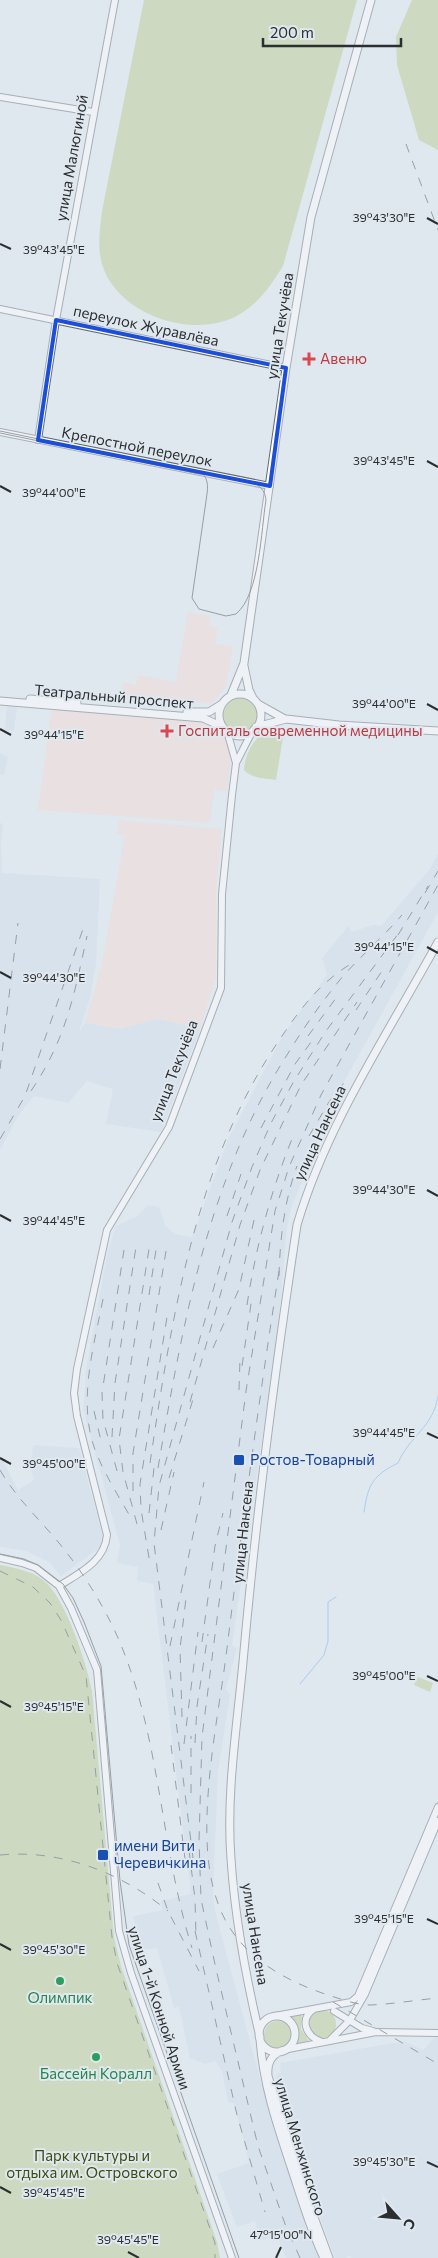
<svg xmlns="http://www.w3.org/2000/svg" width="438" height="2258" font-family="Commissioner,sans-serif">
	<rect width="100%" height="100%" fill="#e0e8ef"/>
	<!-- commercial -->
	<path fill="#f1d7d1" d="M188,612L211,616L209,626L218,627L215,644L233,647L226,687L212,703L121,699L123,682L136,685L138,675L176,682Z
		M52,708L214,723L224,736L233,741L227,791L214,790L210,823L38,810Z
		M119,820L222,829L216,889V977L200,1029L158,1019L119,1029L85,1023L102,964L125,835L117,834Z"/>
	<!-- built -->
	<path fill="#cedce8" d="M7,706L17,707L14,731L5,730Z
		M0,753L8,757L4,775L0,774Z
		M0,823L3,824L1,841L2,873L100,879L96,964L90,998L79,1032L85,1023L119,1029L158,1019L200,1029L161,1132L106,1124L113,1089L87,1081L68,1103L34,1096L18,1116L0,1150Z
		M438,854V912L344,1082L291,1208L287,1228L278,1330L232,1645L237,1649L226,1689L230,1695L218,1772L213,1895L215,1911L259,2075L316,2246L322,2258H286L278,2239L271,2242L269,2238L260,2241L255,2221L237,2227L217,2174L249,2163L234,2103L228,2102L222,2071L215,2061L205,2064L190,2058L179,2007L174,2008L157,1948L141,1950L133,1916L163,1910L161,1901L191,1894L153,1584L137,1581L138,1567L117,1563L120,1545L83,1409L86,1369L107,1255L116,1226L137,1216L148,1205L159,1207L165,1225L175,1234L192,1237L229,1137L283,1035L327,975L322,958L349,925L351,932L373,925L381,926L430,869Z
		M33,1445L79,1448L105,1544L61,1576L49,1562L26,1551L0,1547V1455L18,1490L34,1480L31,1468Z
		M436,2036H438V2258H352L349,2255L346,2258H335L292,2143L276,2075L281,2073L280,2063L404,2041L423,2050Z"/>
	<!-- green -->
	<path fill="#b5c98b" d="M144,0H357L283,266C271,285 260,302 240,314C196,341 117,316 102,264C97,246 100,229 102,211Z
		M412,0H438V150L419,140L397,65L396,37Z
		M223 715a17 17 0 1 1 34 0a17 17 0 1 1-34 0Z
		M280,726L284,731L276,780C264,778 253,779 244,770C245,750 259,729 280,726Z
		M0,1565C15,1568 30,1570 43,1580C65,1596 87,1664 92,1691L114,1937L121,1966L217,2242L220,2258H0Z
		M418,1677L433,1683L430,1692L414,1685Z
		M308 2024a14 14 0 1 1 28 0a14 14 0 1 1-28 0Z
		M302,2014L301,2029L309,2041L297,2045L298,2029L290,2017Z
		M264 2035a14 14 0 1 1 28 0a14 14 0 1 1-28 0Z"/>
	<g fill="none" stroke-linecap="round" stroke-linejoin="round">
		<!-- stream -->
		<path stroke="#6eabee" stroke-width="1" d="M364,1512C368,1485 372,1476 398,1463C410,1435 433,1428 438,1396
			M300,1684L324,1655L328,1641V1602L336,1597"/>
		<defs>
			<path id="secondary" d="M0,97L93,112
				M0,309L286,368
				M0,432L270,486
				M38,440L56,320L115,0
				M227,731L236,763
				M0,1558L22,1563L36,1568L59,1586L71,1608L97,1670L119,1931L131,1973L232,2258
				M59,1586C80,1573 105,1561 107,1535L77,1416L74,1393L77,1369L107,1230L169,1127L221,988L222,894L232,795L236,763L253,730
				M314,2009C299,2019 306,2036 320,2041
				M334,2011L362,2028L373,2031
				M275,2016L351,2002L358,1996L438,1807
				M330,2040L350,2020L365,1994L438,1821
				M283,2050L376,2032L438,2033"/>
			<path id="primary" d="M244,666L249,690L253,698
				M219 715a21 21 0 1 1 42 0a21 21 0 1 1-42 0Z
				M231,695L244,663L286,368L311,217L371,0
				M30,699L77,703
				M0,701L203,718L223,727
				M258,704L283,718
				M187,712H209L222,704
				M256,727L286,719L339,725L438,731
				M259 2034a18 18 0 1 1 36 0a18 18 0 1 1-36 0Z
				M260,2037C246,1978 235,1919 231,1859C226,1793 237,1727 243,1662C256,1515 275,1370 297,1225C327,1123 388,1034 438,942
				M260,2039C263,2084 277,2125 291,2167C301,2197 310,2229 324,2258
				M281,2051C270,2056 267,2064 268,2076L302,2185L329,2258"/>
		</defs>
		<!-- secondary casing -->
		<use href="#secondary" stroke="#626a70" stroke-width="8"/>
		<!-- primary casing -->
		<use href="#primary" stroke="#626a70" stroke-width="9"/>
		<!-- secondary -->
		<use href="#secondary" stroke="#fff" stroke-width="6"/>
		<!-- primary -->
		<use href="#primary" stroke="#fff" stroke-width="7"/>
		<!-- tram -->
		<path stroke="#404448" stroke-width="1" d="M0,431L202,473C208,479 208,486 207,494L192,598L199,609L226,616L236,614C260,594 261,530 266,500C265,492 262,488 256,484L204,474H199L0,433
			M0,1554L24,1559L38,1565L63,1584L73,1598L84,1622L101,1666L120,1881L129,1945L239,2258"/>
		<!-- rail -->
		<path stroke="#404448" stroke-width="1" stroke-dasharray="9 9" stroke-linecap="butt" d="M406,144L438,230
			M425,893L438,871
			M398,935L428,886
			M356,1010L384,968
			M308,1036L339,994
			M0,1069L18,923
			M31,1091C66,1039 74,996 87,936
			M261,1128L295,1064L314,1038
			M309,1136L329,1102L347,1079
			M0,1139L25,1096L84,926
			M227,1216L241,1174
			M279,1271C259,1399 242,1527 226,1656C217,1727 192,1839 219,1906C237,1955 284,1981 331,1996C344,2000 357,2005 371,2005C393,2004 416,2000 438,1998
			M279,1276C280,1239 284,1202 297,1166
			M149,1295L156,1250
			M103,1299C94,1346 78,1399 94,1447C103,1472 118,1495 131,1518
			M247,1305C256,1246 271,1190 294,1134
			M213,1348L239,1289L254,1220
			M242,1366L252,1297
			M239,1390L240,1359
			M190,1402L240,1225L260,1170L301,1085L357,1002
			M94,1411L102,1445
			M112,1437L115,1383L136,1247
			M150,1463C172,1316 195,1163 280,1039C300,1009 319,984 349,965
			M158,1468C182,1327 208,1178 287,1055C304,1027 323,1000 344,975C363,954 384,936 402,915
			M0,1470C15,1496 35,1515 54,1537C78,1565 98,1596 114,1629C161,1730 159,1843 192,1948
			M117,1471L103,1419L102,1393L124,1250
			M169,1478L194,1396
			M133,1491V1453L166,1251
			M149,1513L155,1459
			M137,1524L123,1472L119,1439L149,1249
			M161,1530L174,1472
			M149,1558L141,1509L140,1484L168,1311
			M0,1571L33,1587L50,1603L61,1620L86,1676L112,1937L117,1963L215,2243V2258
			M202,1642L215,1546L223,1513
			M170,1646L204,1482
			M182,1717L180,1649L186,1598
			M195,1743L197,1706L208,1634
			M184,1744L198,1632
			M171,1745L185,1859
			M191,1793V1736
			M189,1850L195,1899L196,1937
			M0,1855C61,1849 122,1873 168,1911
			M193,1858L154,1543L159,1486L232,1222L252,1167L271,1123L294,1081L326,1031L401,930
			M158,1883L168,1911L199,1971
			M195,1931L237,2115L265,2212
			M333,2002L438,2064
			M300,2258L285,2224L258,2146L216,1969L201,1899L199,1841L202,1737L246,1391L275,1211L289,1167L321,1095L438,885"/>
	</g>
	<!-- marked area -->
	<path d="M0 0H438V2258H0ZM56,320L286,368L270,486L38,440Z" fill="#e0e8ef" fill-opacity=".55" fill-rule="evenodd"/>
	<path fill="none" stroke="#1d4ed8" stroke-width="4" stroke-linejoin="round" d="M56,320L286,368L270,486L38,440Z"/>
	<!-- ticks -->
	<path fill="none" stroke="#2c2f32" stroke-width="2" d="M427,218L438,224M0,244L11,249M427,461L438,467M0,486L11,492M427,704L438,710M0,729L11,735M427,947L438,953M0,972L11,978M427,1190L438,1196M0,1215L11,1221M427,1433L438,1438M0,1458L11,1464M427,1676L438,1681M0,1701L11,1707M427,1919L438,1924M0,1944L11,1950M427,2162L438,2167M0,2187L11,2193M128,2252L139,2258M276,2258L281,2247"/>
	<!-- markers -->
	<g fill="#e0444e" stroke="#e0e8ef" stroke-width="2">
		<path d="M306.5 351.5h5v5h5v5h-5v5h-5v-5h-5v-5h5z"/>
		<path d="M164.5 723.5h5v5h5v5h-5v5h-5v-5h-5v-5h5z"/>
	</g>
	<g fill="#1a4fb4" stroke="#e0e8ef" stroke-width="2">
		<rect x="233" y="1454" width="12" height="12" rx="2.5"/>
		<rect x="97" y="1849" width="12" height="12" rx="2.5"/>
	</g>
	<g fill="#2e9e5b" stroke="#e0e8ef" stroke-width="2">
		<circle cx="60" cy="1981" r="5"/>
		<circle cx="96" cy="2057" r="5"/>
	</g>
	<g text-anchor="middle" stroke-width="4" stroke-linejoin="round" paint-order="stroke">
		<!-- street labels -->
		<g font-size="15" fill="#2c2f32" stroke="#e0e8ef">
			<text transform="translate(72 158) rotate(-80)" y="5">улица Малюгиной</text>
			<text transform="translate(146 326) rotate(12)" y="5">переулок Журавлёва</text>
			<text transform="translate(280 326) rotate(-81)" y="5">улица Текучёва</text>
			<text transform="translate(137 447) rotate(11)" y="5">Крепостной переулок</text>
			<text transform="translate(114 697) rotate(5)" y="5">Театральный проспект</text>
			<text transform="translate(174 1071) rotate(-69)" y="5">улица Текучёва</text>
			<text transform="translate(320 1133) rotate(-65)" y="5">улица Нансена</text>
			<text transform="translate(243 1532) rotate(-84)" y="5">улица Нансена</text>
			<text transform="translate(255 1934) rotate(81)" y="5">улица Нансена</text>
			<text transform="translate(159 2008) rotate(72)" y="5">улица 1-й Конной Армии</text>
			<text transform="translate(300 2147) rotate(73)" y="5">улица Менжинского</text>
		</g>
		<!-- health labels -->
		<g font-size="15" fill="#be3a42" stroke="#e0e8ef" text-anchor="start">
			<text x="320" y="364">Авеню</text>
			<text x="178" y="736">Госпиталь современной медицины</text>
		</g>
		<!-- transit labels -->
		<g font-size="15" fill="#164399" stroke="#e0e8ef" text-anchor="start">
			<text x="250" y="1465">Ростов-Товарный</text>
			<text x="114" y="1851">имени Вити<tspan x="114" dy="17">Черевичкина</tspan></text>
		</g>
		<!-- leisure labels -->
		<g font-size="15" fill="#27864d" stroke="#e0e8ef">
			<text x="60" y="2003">Олимпик</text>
			<text x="96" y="2079">Бассейн Коралл</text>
		</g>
		<!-- park labels -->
		<g font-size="15" fill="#3d4c0c" stroke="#e0e8ef">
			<text x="92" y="2161">Парк культуры и<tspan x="92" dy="17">отдыха им. Островского</tspan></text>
		</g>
	</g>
	<g font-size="12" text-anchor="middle" fill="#2c2f32" stroke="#e0e8ef" stroke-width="4" stroke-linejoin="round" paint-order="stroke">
		<text x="384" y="222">39°43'30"E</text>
		<text x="54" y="254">39°43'45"E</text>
		<text x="384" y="465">39°43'45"E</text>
		<text x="54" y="497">39°44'00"E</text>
		<text x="384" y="708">39°44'00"E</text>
		<text x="54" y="739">39°44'15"E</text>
		<text x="384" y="951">39°44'15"E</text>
		<text x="54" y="982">39°44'30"E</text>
		<text x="384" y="1194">39°44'30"E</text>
		<text x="54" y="1225">39°44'45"E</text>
		<text x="384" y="1437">39°44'45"E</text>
		<text x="54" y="1468">39°45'00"E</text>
		<text x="384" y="1680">39°45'00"E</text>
		<text x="54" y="1711">39°45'15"E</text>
		<text x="384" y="1923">39°45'15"E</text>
		<text x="54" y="1954">39°45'30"E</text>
		<text x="384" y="2166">39°45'30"E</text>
		<text x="54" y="2197">39°45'45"E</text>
		<text x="281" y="2239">47°15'00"N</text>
		<text x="128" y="2244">39°45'45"E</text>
	</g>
	<!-- north arrow -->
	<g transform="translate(398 2218) rotate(117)" stroke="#e0e8ef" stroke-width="4" paint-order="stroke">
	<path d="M0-4L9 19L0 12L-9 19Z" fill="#2c2f32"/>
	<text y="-8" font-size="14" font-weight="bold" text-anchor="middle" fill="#2c2f32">С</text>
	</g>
	<!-- scale -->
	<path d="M263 38v8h138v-8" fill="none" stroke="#2c2f32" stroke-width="2.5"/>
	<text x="270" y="38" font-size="15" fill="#2c2f32" stroke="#e0e8ef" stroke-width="4" paint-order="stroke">200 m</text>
</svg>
